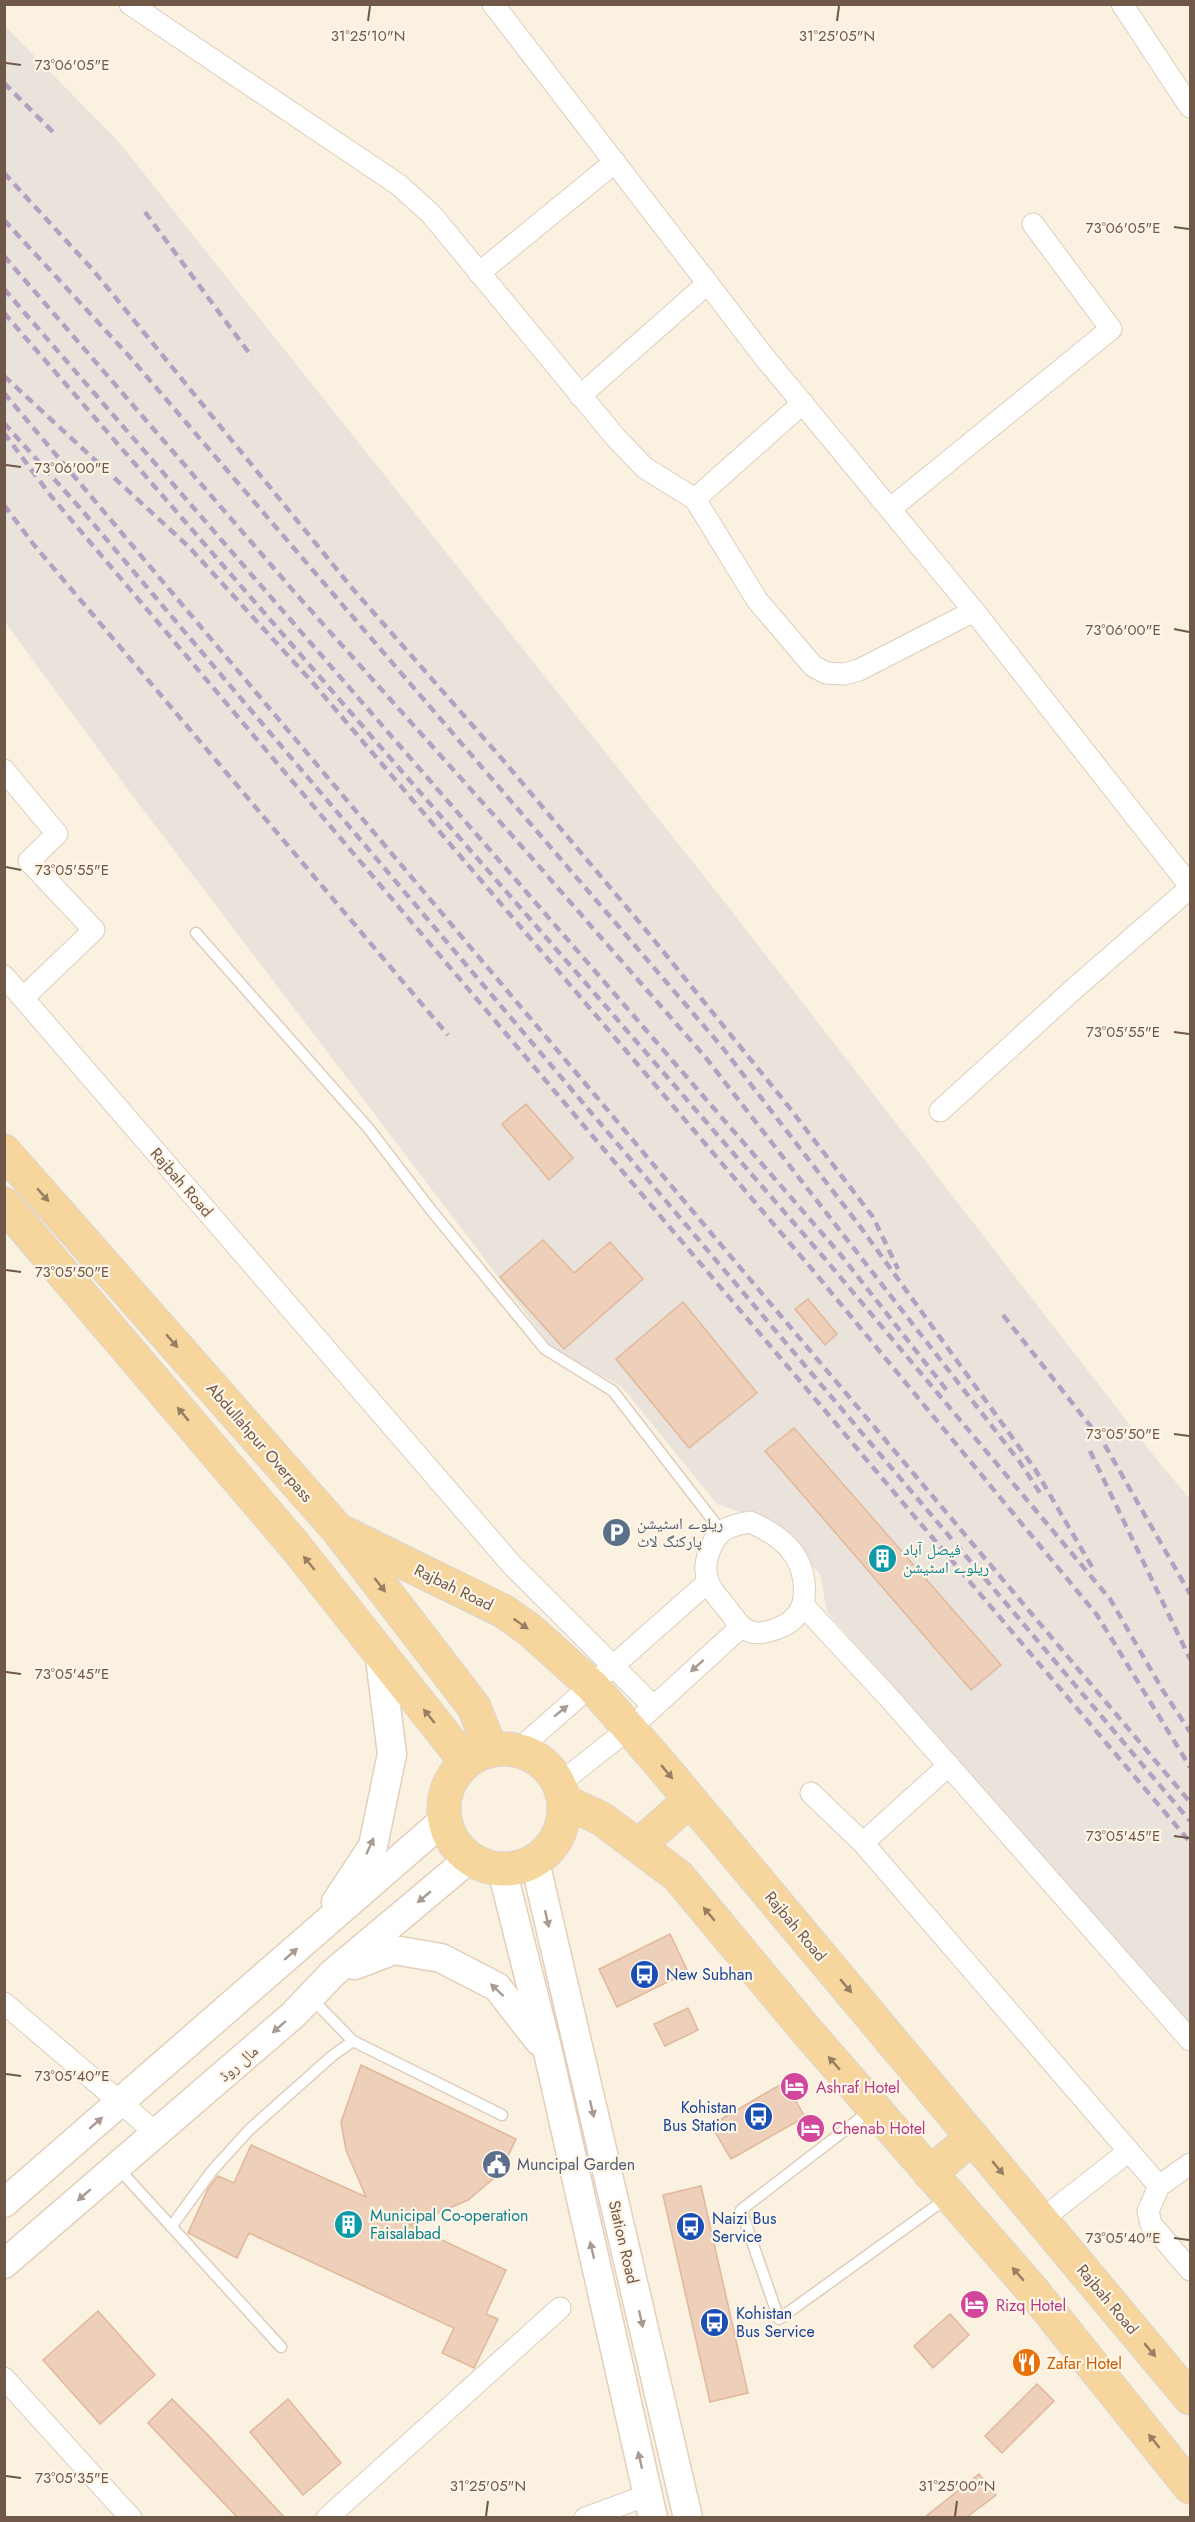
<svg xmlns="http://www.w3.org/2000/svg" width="1195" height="2522" font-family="Jost,'Noto Naskh Arabic',sans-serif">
	<rect width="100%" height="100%" fill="#fbf1e1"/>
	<!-- industrial -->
	<path fill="#e9e3dc" d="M4,25L118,141L716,891L1158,1461L1190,1499V2025L827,1612L820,1574L769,1522L717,1504L621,1386L553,1349L132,795L5,622Z"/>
	<!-- building -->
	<path fill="#eed0ba" stroke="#e0b79b" stroke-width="1.5" d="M526,1104L573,1158L549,1180L502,1124Z
		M543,1240L574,1273L610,1242L643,1279L564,1349L500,1277Z
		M808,1299L837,1334L825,1345L795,1309Z
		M683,1302L757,1393L689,1448L616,1359Z
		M794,1428L1001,1665L971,1690L765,1451Z
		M670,1934L688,1972L617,2007L599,1969Z
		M688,2008L698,2030L665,2046L654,2024Z
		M361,2065L516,2139L500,2173L468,2200L410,2225L506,2270L486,2314L498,2319L474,2368L442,2353L454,2328L249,2233L237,2258L188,2233L208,2189L218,2176L234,2183L251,2145L366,2197L346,2150L341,2122Z
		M785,2082L805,2117L731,2159L711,2125Z
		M701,2186L748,2393L710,2402L663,2195Z
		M98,2311L155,2375L100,2424L43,2360Z
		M950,2314L969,2335L933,2368L914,2346Z
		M1037,2384L1054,2401L1002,2453L985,2436Z
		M172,2399L207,2434L284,2517H237L148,2423Z
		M288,2399L341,2463L303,2495L250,2432Z
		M979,2474L996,2495L967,2517H925Z"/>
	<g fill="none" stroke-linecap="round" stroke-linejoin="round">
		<defs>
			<path id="lane" d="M196,933L369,1129L431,1210L545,1349L613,1391L722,1532
				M353,2041L502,2115
				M871,2110L741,2210L779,2319L947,2198
				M118,2168L281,2347
				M171,2227L211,2172L249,2130L332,2056L353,2041L311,1998"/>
			<path id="street" d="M130,4L399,185L431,214L616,438L645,468L695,499L757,600L813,666L826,673L844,674L859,670L974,611
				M493,4L765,358L974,611L1190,886
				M1122,4L1190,107
				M479,273L615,162
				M580,396L708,283
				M695,499L803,403
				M890,509L1111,329L1033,224
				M4,770L57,834L29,861L94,930L23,998
				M4,976L512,1565L653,1706
				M940,1111L1075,988L1190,888
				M750,1522C784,1537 808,1558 804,1598C803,1610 794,1621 783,1626C774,1630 761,1635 752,1632C741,1630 735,1619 729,1611C722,1602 711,1591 708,1581C702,1565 710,1540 724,1530C732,1525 741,1524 750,1522Z
				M803,1605L891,1700L1190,2040
				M518,1750L708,1582
				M949,1765L863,1843L1159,2186L1148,2211L1151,2224L1190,2270
				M559,1784L637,1722L741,1627
				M811,1793L863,1843
				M4,2003L156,2133
				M1159,2186L1190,2164
				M1041,2220L1129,2151
				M4,2378L131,2518
				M327,2518L560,2308
				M585,2518L648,2495"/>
			<path id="secondary" d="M535,1862L688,2518
				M502,1870L548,2052L653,2518
				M336,1902L373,1846L392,1754L379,1650
				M355,1965L394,1950L441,1958L497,1987L539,2041
				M4,2203L444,1820
				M4,2264L293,2015L333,1973L469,1859"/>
			<path id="primary" d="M4,1151L338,1530L474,1707L491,1750
				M4,1204L295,1546L466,1762
				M338,1530L503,1611L530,1630L592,1686L657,1760L1190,2398
				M444 1809a60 60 0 1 1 120 0a60 60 0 1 1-120 0Z
				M564,1801L602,1819L678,1876L805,2029L1033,2291L1190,2487
				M638,1846L690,1800
				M930,2174L972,2137"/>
		</defs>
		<!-- lane casing -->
		<use href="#lane" stroke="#decdbe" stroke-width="13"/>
		<!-- street casing -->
		<use href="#street" stroke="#decdbe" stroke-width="23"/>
		<!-- secondary casing -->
		<use href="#secondary" stroke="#e3cfbc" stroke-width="31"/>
		<!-- primary casing -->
		<use href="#primary" stroke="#dad4d0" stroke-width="35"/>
		<!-- lane -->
		<use href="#lane" stroke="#fff" stroke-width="10"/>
		<!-- street -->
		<use href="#street" stroke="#fff" stroke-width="21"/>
		<!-- secondary -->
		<use href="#secondary" stroke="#fff" stroke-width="28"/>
		<!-- primary -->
		<use href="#primary" stroke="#f6d69c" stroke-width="33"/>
		<!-- rail -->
		<path stroke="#b4a1c2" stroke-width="4.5" stroke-dasharray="9 6" stroke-linecap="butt" d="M4,83L54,133
			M4,173L93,270L352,588L503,760L645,929L785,1102L873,1217L898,1269
			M145,212L252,357
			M4,220L129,356L722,1047L859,1225L1035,1469L1092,1567
			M4,256L297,595L517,841L706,1058L1019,1461L1040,1493
			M4,289L840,1254L949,1393
			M4,313L826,1260L1110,1599L1162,1689L1190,1732
			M4,376L189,547L313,683L811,1268L1097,1615L1190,1767
			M4,393L1190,1802
			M4,423L80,508L1190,1821
			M4,433L51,496L1190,1842
			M4,505L34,545L448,1035
			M1003,1315L1103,1442L1190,1594
			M1090,1451L1190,1659"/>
	</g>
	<!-- one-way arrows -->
	<defs><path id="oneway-solid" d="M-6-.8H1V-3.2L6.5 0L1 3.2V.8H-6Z" transform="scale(1.5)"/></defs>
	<g fill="#987e62">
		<use href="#oneway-solid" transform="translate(43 1195) rotate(49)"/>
		<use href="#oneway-solid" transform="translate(172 1341) rotate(49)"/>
		<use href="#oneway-solid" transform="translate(183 1414) rotate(-130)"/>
		<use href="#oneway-solid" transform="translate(309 1563) rotate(-129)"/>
		<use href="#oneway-solid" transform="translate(380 1585) rotate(52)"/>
		<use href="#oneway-solid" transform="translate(521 1624) rotate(35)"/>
		<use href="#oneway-solid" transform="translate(429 1716) rotate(-129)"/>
		<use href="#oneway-solid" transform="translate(667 1772) rotate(50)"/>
		<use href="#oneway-solid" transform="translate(709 1914) rotate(-130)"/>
		<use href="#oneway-solid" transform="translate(846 1986) rotate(50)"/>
		<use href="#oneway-solid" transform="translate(834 2063) rotate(-131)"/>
		<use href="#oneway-solid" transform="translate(998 2168) rotate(50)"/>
		<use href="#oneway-solid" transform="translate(1018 2274) rotate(-131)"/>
		<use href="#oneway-solid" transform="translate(1150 2350) rotate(50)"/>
		<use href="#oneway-solid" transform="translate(1154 2441) rotate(-129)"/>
	</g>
	<g fill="#a99b92">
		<use href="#oneway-solid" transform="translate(697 1666) rotate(138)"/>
		<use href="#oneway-solid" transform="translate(561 1711) rotate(-39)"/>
		<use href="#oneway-solid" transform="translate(370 1846) rotate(-66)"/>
		<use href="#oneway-solid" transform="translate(424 1897) rotate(140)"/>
		<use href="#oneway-solid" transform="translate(547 1919) rotate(77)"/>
		<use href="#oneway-solid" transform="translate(291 1954) rotate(-41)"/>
		<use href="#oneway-solid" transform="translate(497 1990) rotate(-137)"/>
		<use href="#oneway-solid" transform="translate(279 2027) rotate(139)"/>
		<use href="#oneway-solid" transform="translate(592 2109) rotate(77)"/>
		<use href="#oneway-solid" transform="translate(96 2123) rotate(-41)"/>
		<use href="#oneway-solid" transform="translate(84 2195) rotate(139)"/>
		<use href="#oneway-solid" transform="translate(592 2250) rotate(-103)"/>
		<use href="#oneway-solid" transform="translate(641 2319) rotate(77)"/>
		<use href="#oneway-solid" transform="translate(640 2460) rotate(-103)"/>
	</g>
	<!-- ticks -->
	<path fill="none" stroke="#705849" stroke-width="2" d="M368,21L370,6M837,21L839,6M6,63L21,65M1174,227L1189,229M6,465L21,467M1174,629L1189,632M6,867L21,870M1174,1032L1189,1034M6,1270L21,1272M1174,1434L1189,1436M6,1672L21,1674M1174,1836L1189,1838M6,2074L21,2076M1174,2238L1189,2240M6,2476L21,2478M486,2516L488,2501M955,2516L957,2501"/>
	<!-- icons -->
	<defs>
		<symbol id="parking-disc" viewBox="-11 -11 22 22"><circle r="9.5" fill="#5c6f8a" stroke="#fef5e7"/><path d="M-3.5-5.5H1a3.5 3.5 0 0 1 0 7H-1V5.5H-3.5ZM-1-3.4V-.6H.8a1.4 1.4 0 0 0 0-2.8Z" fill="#fff"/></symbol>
		<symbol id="building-disc" viewBox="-11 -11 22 22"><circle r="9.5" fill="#0f9aa8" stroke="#fef5e7"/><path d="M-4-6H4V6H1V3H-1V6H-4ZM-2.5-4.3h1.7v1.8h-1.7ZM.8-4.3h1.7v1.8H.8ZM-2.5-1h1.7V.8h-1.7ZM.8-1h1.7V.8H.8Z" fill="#fff"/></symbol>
		<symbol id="bus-disc" viewBox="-11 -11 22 22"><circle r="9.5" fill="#1a4fb4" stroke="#fef5e7"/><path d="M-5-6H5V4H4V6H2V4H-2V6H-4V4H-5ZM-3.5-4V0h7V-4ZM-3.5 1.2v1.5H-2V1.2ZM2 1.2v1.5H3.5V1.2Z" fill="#fff"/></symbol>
		<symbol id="hotel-disc" viewBox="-11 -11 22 22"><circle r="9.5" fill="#d1479c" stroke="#fef5e7"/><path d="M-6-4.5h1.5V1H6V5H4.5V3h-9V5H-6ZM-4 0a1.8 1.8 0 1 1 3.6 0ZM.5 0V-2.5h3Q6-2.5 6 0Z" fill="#fff"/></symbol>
		<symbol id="civic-disc" viewBox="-11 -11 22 22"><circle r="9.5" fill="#5c6f8a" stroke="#fef5e7"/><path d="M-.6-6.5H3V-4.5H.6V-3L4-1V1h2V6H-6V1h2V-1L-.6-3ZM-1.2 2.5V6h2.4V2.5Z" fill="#fff"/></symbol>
		<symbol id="restaurant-disc" viewBox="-11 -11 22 22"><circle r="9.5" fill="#e8710a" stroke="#fef5e7"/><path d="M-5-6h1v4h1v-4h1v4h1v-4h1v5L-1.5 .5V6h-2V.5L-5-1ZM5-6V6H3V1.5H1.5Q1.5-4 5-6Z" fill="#fff"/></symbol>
	</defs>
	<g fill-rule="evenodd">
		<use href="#parking-disc" x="600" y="1516" width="33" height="33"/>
		<use href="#building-disc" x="866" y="1542" width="33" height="33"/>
		<use href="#bus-disc" x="628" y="1958" width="33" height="33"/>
		<use href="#hotel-disc" x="778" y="2070" width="33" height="33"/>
		<use href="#bus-disc" x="742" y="2100" width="33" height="33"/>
		<use href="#hotel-disc" x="794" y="2112" width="33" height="33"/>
		<use href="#civic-disc" x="480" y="2148" width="33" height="33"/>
		<use href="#building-disc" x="332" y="2208" width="33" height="33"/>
		<use href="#bus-disc" x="674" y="2210" width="33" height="33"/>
		<use href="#hotel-disc" x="958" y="2288" width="33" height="33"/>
		<use href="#bus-disc" x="698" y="2306" width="33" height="33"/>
		<use href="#restaurant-disc" x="1010" y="2346" width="33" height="33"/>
	</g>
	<g text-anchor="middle" stroke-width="4.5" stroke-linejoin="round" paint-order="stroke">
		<!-- street labels -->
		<g font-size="16" fill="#705849" stroke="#fef5e7">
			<text transform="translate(182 1182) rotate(49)" y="6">Rajbah Road</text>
			<text transform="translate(260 1442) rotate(49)" y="6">Abdullahpur Overpass</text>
			<text transform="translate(454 1587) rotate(26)" y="6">Rajbah Road</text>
			<text transform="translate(796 1926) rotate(50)" y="6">Rajbah Road</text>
			<text transform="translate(238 2063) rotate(-41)" y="6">مال روڈ</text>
			<text transform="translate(624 2242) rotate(77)" y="6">Station Road</text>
			<text transform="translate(1108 2299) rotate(50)" y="6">Rajbah Road</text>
		</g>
		<!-- service labels -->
		<g font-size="16" fill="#4e5e75" stroke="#fef5e7" text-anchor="start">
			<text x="637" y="1529">ریلوے اسٹیشن<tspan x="637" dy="18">پارکنگ لاٹ</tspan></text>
			<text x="517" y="2170">Muncipal Garden</text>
		</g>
		<!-- culture labels -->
		<g font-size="16" fill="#0d838f" stroke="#fef5e7" text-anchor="start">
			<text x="903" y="1555">فیصل آباد<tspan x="903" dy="18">ریلوے اسٹیشن</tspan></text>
			<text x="370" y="2221">Municipal Co-operation<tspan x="370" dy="18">Faisalabad</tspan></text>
		</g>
		<!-- transit labels -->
		<g font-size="16" fill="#164399" stroke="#fef5e7" text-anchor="start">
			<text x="666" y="1980">New Subhan</text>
			<text x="737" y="2113" text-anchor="end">Kohistan<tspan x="737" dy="18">Bus Station</tspan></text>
			<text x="712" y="2224">Naizi Bus<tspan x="712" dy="18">Service</tspan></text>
			<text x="736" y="2319">Kohistan<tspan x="736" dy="18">Bus Service</tspan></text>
		</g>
		<!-- hotel labels -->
		<g font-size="16" fill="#b23c85" stroke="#fef5e7" text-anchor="start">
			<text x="816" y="2093">Ashraf Hotel</text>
			<text x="832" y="2134">Chenab Hotel</text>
			<text x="996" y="2311">Rizq Hotel</text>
		</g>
		<!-- food labels -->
		<g font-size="16" fill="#c56008" stroke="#fef5e7" text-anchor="start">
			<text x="1047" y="2369">Zafar Hotel</text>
		</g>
	</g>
	<g font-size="15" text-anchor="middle" fill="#705849" stroke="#fef5e7" stroke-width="4.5" stroke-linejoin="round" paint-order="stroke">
		<text x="368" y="41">31°25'10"N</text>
		<text x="837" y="41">31°25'05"N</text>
		<text x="72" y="70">73°06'05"E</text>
		<text x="1123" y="233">73°06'05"E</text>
		<text x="72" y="473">73°06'00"E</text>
		<text x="1123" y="635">73°06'00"E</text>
		<text x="72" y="875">73°05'55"E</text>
		<text x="1123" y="1037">73°05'55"E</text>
		<text x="72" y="1277">73°05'50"E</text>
		<text x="1123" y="1439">73°05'50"E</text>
		<text x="72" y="1679">73°05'45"E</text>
		<text x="1123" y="1841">73°05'45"E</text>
		<text x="72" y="2081">73°05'40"E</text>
		<text x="1123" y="2243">73°05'40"E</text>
		<text x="72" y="2483">73°05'35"E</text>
		<text x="488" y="2491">31°25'05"N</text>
		<text x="957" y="2491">31°25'00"N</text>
	</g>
	<!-- border -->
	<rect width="1195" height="2522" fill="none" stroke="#705849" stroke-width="12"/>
</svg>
